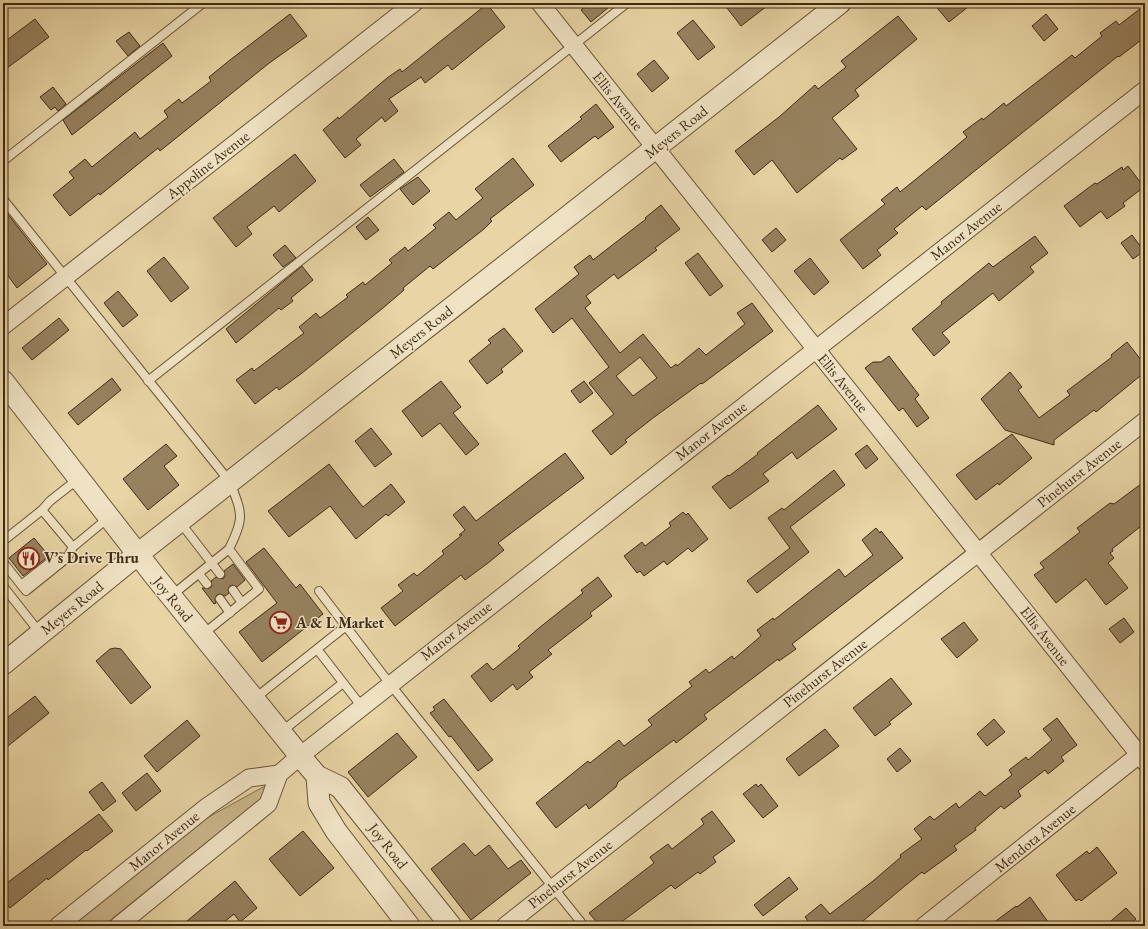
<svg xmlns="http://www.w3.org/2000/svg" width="1148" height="929" font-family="'EB Garamond',serif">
	<rect width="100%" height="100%" fill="#e8d4a4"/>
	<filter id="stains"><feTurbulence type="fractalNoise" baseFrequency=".005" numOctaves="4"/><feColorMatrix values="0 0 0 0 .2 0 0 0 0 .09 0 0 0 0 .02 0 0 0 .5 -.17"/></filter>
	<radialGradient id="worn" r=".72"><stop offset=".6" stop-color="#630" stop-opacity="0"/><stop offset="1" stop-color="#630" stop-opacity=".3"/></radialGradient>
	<!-- green -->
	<path fill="#cbb78c" stroke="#857050" d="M263,787L265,788L263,797L103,926H72L205,819Z"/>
	<!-- building -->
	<path fill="#97825f" stroke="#3f2a14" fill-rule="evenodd" d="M589,3H614L591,22L581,10Z
		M723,3H771L741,26Z
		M933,3H973L949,22Z
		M487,4L505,27L452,70L448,65L425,83L421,77L389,99L398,111L385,122L382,117L356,139L361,145L345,158L323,130L338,117L339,119L387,78L400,69L402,72Z
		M1145,5V37L1119,57L1118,56L926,210L922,206L894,229L898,233L877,250L881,255L863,269L840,240L885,204L881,200L897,187L900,192L947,154L967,137L963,132L982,118L983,120L1004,103L1006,106L1072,55L1075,58L1102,36L1100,33L1116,21L1119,25Z
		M290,14L307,36L268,64L160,151L158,148L100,195L99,193L70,216L53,195L74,178L69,172L85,159L92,167L135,132L140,139L168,117L164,111L179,99L182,103L211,81L209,77L230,60Z
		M1046,14L1058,29L1044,41L1032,26Z
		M898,16L917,39L855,90L859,96L832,118L857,149L842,160L840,158L797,193L772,160L754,175L735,151L779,117L815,85L818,89L846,67L841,61Z
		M35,19L49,37L3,71V43Z
		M693,20L715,47L698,60L677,33Z
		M129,32L140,46L128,56L116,41Z
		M163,43L172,56L72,135L63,120Z
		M654,60L669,78L652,92L637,74Z
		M53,87L66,104L58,111L55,107L51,110L40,97Z
		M596,104L614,127L598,139L595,136L561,162L548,146L582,119L580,117Z
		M295,154L316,181L279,212L274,206L247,227L252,234L236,247L213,218Z
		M513,158L534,185L490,219L492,221L484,229L433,269L430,266L403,288L404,290L383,308L302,373L279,390L277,387L255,404L236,380L252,368L254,371L304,333L299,327L316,313L320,318L348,297L346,295L363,282L365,285L392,263L389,260L405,247L408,251L436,228L433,225L449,212L456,220L483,198L475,189Z
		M394,159L404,172L370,197L360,185Z
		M1128,166L1144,187L1123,203L1125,206L1107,219L1101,211L1080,227L1064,206L1095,183L1097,184L1122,167L1123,170Z
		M418,177L430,191L413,205L400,189Z
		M661,205L680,229L655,248L657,250L618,279L614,274L586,296L591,303L585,308L620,353L643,334L671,368L676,364L677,366L699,348L706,355L745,324L737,313L752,303L773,331L702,384L701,383L653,418L625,440L627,442L611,455L592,431L614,414L589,383L609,367L572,318L553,333L535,309L579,274L574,267L590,255L593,260L646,219L645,218ZM640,357L657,378L633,396L616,376Z
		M3,208L47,264L17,288L3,269Z
		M368,217L379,230L366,240L356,227Z
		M776,228L786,240L772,252L762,240Z
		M1132,235L1144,251L1133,259L1121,243Z
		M1035,236L1048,253L1030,267L1034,272L999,301L993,293L942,333L950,342L934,356L912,329L942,304L941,302L989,263L993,267Z
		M285,245L296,258L283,267L273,255Z
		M698,253L723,286L710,296L685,263Z
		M164,257L189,288L171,302L147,271Z
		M810,258L829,282L814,295L794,271Z
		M302,266L313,280L291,298L293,301L281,310L279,308L236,343L226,329Z
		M118,291L138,315L123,327L104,303Z
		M59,318L69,330L32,360L22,348Z
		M504,328L523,351L501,369L503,372L487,384L469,361L491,343L488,340Z
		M1127,342L1145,365V372L1096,412L1094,410L1054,440V445L1005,430L981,399L1010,372L1022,387L1018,390L1039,418L1070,395L1067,391L1112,357L1111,355Z
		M889,356L919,395L915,399L929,418L917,427L903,408L899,411L865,368L873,362H881Z
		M112,378L121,390L78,425L68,413Z
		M441,381L461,407L453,413L479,444L466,455L440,423L422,437L402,411Z
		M584,381L593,393L580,403L571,391Z
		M818,405L837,429L797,459L792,452L763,474L769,481L730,509L712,487L728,475L729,476L758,454L757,453Z
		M371,428L392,454L375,467L355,441Z
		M1012,434L1032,458L999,485L998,483L976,500L956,475Z
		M166,444L177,456L164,466L179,485L148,510L123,479Z
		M867,445L878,459L866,469L855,454Z
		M565,453L584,478L498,543L504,550L488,563L465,580L461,575L395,626L381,608L403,591L398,585L414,573L417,576L444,554L442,551L462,535H459L465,530L453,515L464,506L476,521Z
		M329,464L363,507L391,484L405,502L388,516L386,514L356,539L330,506L289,537L268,511Z
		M834,470L845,485L790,527L809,552L757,593L747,581L790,548L768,518L782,508L784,510Z
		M1145,481V523L1112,549L1113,551L1110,553L1114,558L1108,563L1128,588L1106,605L1086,579L1056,603L1034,575L1044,568L1040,563L1080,532L1077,528L1110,503L1114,504Z
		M683,512L686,515L688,513L708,539L692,552L688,548L667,565L664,561L644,576L640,571L637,573L624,556L642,542L645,546L671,526L669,523Z
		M876,528L880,533L881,531L903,558L792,644L796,649L779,661L778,659L704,715L707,719L676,743L674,740L667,745L618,782L616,787L589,809L586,804L556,828L536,803L588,761L590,763L619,740L624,746L652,725L648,720L692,686L689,682L706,669L709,673L732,656L734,659L761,636L757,630L773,618L774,620L839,569L845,577L873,555L862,540Z
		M34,538L49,556L23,576L9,558Z
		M264,548L296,588L300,584L323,614L262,662L239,632L277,603L246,562Z
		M233,564L245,580L237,587L233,585L230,586L228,590L229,593L225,596L220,594L217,595L215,599L216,603L214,604L202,588H210L212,586L211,581L216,577L223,579L225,576L224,571Z
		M598,577L612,596L590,613L592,616L548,650L552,654L529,672L533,677L517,690L513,684L491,702L471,676L487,663L493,670L520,648L518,646L539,628L583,593L581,590Z
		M1124,618L1134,632L1120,643L1109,629Z
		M964,622L978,640L957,658L941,639Z
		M115,648L121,649L151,687L131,704L96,661L110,649Z
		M891,678L912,704L889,722L891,724L875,736L853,708Z
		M35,696L49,713L3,750V721Z
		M444,699L493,760L478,771L451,736L449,737L430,713L435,710L433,707Z
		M1057,718L1077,745L1061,757L1064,761L1048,774L1045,770L1018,791L1021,796L1004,809L1001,806L975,828L976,830L954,846L957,850L924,874L922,872L906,885L857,926H812L805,917L821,904L830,914L873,881L901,857L900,855L922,839L914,829L930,816L934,820L956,803L959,808L980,791L985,796L1012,775L1009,770L1026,757L1028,760L1052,740L1043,729Z
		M994,719L1005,732L987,746L977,734Z
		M187,720L200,736L157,772L144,756Z
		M825,729L839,746L799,776L786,759Z
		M397,733L417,757L368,797L348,772Z
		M900,748L911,761L897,772L887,759Z
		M147,773L161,791L136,811L122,793Z
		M102,782L116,801L103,811L89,792Z
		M756,784L758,787L761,784L778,806L763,818L743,794Z
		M712,811L735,841L713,857L716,862L700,874L698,872L675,889L671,885L616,926H600L589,913L654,863L650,857L668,844L672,849L704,824L701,819Z
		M99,814L113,831L87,851L86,850L48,880L47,878L10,908L3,899V886Z
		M303,831L334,868L300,896L269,859Z
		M464,843L475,856L489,845L508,869L521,860L531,873L471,920L431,869Z
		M1097,847L1117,873L1081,901L1079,899L1076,901L1056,875L1087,851L1089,854Z
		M789,877L798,889L763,916L754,905Z
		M235,881L257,908L240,922L234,914L219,926H181Z
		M1030,897L1051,926H989L1016,906L1017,907Z
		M1126,908L1136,919L1128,926H1105Z"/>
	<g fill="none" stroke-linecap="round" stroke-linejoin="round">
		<defs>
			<path id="service" d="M3,161L203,3
				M3,199L230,482C242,514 245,517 229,549L259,589L202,635
				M148,381L627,3
				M78,479L50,501L42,510L73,547L108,518
				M180,522L220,574
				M3,541L42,510
				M3,562L26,591L67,558L73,547
				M199,574L207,584
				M21,585L57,557L67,558
				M3,586L40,633
				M233,590L242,603
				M319,591L390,684L584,926
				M171,596L229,549
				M220,599L230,613
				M317,649L362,707
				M254,699L346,626
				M281,732L343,683"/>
			<path id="minor" d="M540,3L1145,762
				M3,326L414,3
				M58,926L208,806L249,778L279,774
				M118,926L268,804L279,774L300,756L1145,90
				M505,926L1145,421
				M924,926L1145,750"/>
			<path id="tertiary" d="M3,381L154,575L300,756L317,776L340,787L451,926
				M3,664L138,554L840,3
				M317,776L319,803L336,831L409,926"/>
		</defs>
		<!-- service casing -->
		<use href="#service" stroke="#695438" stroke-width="10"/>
		<!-- minor casing -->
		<use href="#minor" stroke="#695438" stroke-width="19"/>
		<!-- tertiary casing -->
		<use href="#tertiary" stroke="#695438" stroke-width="23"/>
		<!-- service -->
		<use href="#service" stroke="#f0e3c4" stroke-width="8"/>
		<!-- minor -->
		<use href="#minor" stroke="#f0e3c4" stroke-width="17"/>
		<!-- tertiary -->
		<use href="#tertiary" stroke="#f0e3c4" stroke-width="21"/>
	</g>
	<!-- icons -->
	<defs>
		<symbol id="restaurant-ring" viewBox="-11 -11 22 22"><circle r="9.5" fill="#f0e3c4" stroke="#8f2418" stroke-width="1.5"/><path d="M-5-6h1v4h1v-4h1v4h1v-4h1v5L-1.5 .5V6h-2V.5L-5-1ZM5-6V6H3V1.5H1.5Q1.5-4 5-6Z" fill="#8f2418"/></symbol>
		<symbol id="supermarket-ring" viewBox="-11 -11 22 22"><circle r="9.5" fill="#f0e3c4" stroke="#8f2418" stroke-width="1.5"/><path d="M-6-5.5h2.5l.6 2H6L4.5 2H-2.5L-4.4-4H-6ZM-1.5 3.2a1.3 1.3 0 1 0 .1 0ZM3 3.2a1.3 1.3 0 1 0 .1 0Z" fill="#8f2418"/></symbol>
	</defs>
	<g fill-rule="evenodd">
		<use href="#restaurant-ring" x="16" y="546" width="25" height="25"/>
		<use href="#supermarket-ring" x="268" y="610" width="25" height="25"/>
	</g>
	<g text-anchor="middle" stroke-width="3" stroke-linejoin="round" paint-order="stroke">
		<!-- street labels -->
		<g font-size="15" fill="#3f2a14" stroke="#f0e3c4">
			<text transform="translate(618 101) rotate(51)" y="5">Ellis Avenue</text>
			<text transform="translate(676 132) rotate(-38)" y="5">Meyers Road</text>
			<text transform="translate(208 165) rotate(-38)" y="5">Appoline Avenue</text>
			<text transform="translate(966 231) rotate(-38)" y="5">Manor Avenue</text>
			<text transform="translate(421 332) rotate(-38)" y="5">Meyers Road</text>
			<text transform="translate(843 383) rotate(51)" y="5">Ellis Avenue</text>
			<text transform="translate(711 431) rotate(-38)" y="5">Manor Avenue</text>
			<text transform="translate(1079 473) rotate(-38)" y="5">Pinehurst Avenue</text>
			<text transform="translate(173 599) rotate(51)" y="5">Joy Road</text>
			<text transform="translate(72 608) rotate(-39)" y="5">Meyers Road</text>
			<text transform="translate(456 631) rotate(-38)" y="5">Manor Avenue</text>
			<text transform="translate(1045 636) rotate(52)" y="5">Ellis Avenue</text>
			<text transform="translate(825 673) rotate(-38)" y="5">Pinehurst Avenue</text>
			<text transform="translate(1035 838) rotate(-39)" y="5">Mendota Avenue</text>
			<text transform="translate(164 841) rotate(-39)" y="5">Manor Avenue</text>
			<text transform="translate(388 846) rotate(52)" y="5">Joy Road</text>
			<text transform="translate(570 874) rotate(-38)" y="5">Pinehurst Avenue</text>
		</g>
		<!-- poi labels -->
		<g font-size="15" font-weight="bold" fill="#3f2a14" stroke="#f0e3c4" text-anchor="start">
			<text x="44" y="563">V’s Drive Thru</text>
			<text x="296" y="628">A &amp; L Market</text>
		</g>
	</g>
	<!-- margin -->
	<rect width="1148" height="929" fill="none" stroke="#e8d4a4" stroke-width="16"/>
	<rect x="4" y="4" width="1140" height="921" fill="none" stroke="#3f2a14" stroke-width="2"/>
	<rect x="8" y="8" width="1132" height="913" fill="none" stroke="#3f2a14"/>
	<rect width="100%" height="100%" filter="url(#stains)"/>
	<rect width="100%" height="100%" fill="url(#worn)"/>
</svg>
